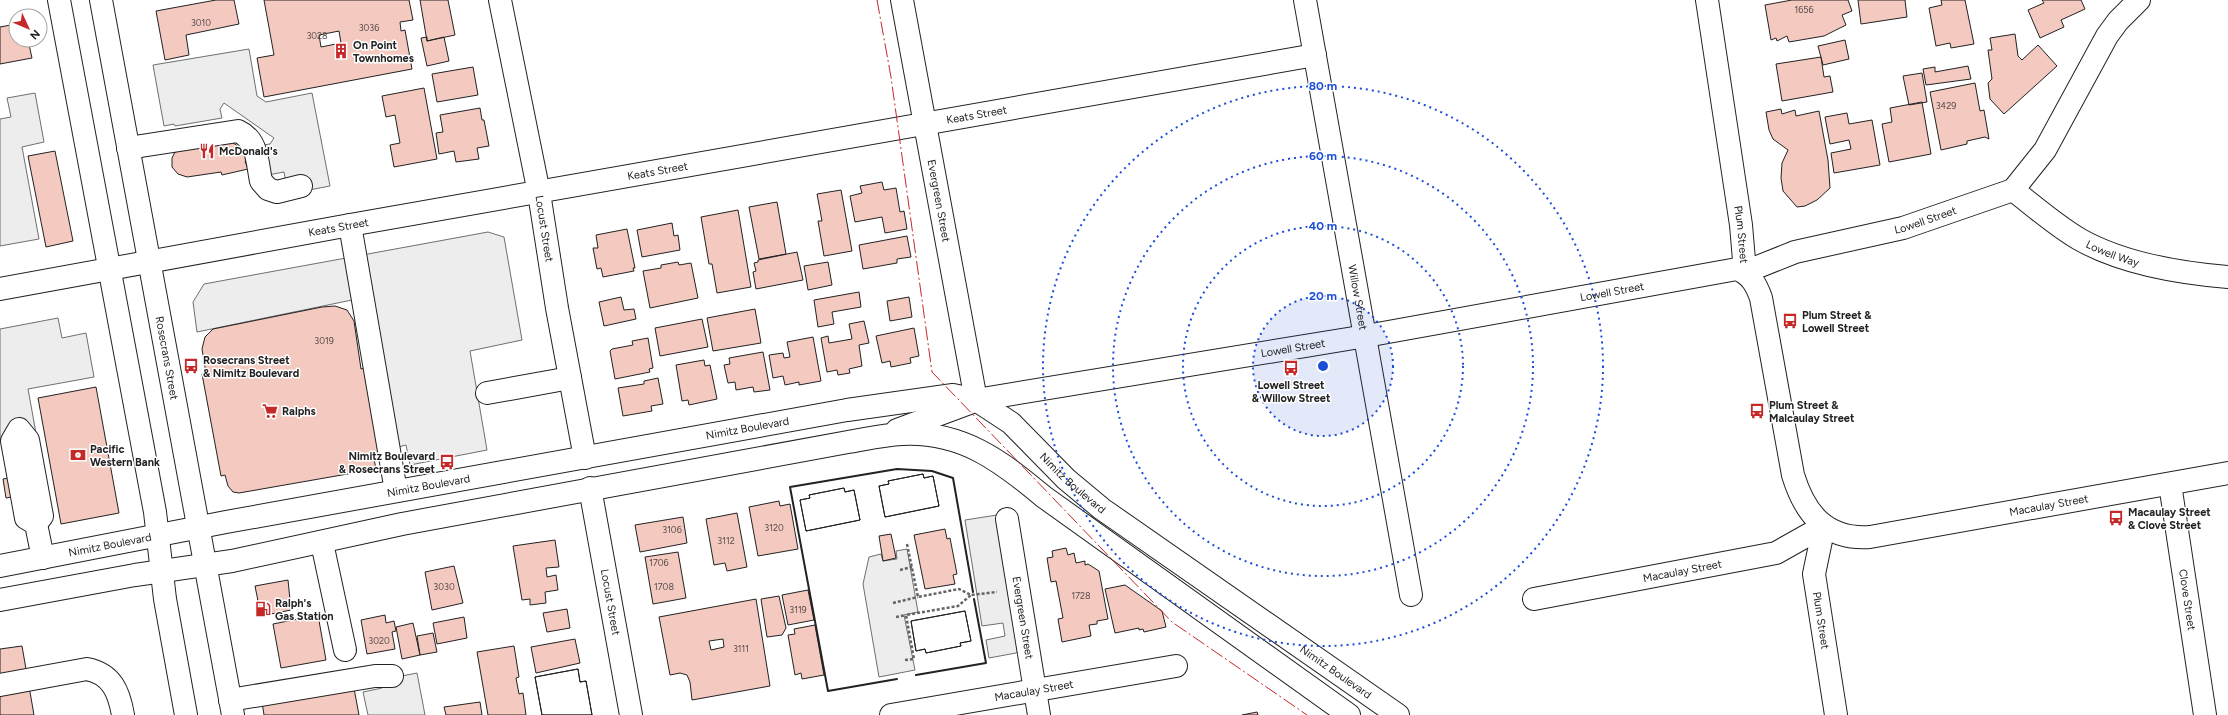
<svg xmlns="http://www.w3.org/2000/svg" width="2228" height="715" font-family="Figtree,sans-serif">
	<rect width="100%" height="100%" fill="#fff"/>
	<!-- parking -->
	<path fill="#ededed" stroke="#6f6f6f" d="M249,49L257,96L266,102L312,93L330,186L288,194L284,172L268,175L263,145L270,144L274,138L224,103L220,109L222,118L175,126L174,124L164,126L153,65Z
		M35,93L44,142L22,147L39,239L0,246V119L11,117L7,98Z
		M488,232L504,237L522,340L470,351L487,450L410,465L406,445L380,452L352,300L197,332L193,302L204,284Z
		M58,318L62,338L86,333L94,377L28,389L36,433L0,440V329Z
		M997,515L1018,651L1016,653L989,658L986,640L1005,636L1003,623L982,626L965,520Z
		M907,549L918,612L904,615L915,670L879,677L863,584L869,557L881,554L883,561L897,559L896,551Z
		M417,673L425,715H368L363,692L382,688L381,680Z"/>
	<!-- building -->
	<path fill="#f3c9c0" stroke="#222" fill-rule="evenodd" d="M216,0H234L239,24L186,35L189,55L165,60L156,11Z
		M264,0H409L413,20L400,22L401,31L405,30L412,69L264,97L257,58L274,55ZM339,31L341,43L321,47L319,35Z
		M420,0H448L455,35L427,41Z
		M1792,0H1848L1852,11L1842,15L1846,25L1824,36L1789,42L1787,36L1777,41L1776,38L1771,40L1765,5Z
		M1858,0H1905L1907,17L1861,24Z
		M1941,0H1965L1974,44L1951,48L1950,43L1936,46L1929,8L1942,5Z
		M2042,0H2081L2085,9L2061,20L2064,27L2040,38L2028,10L2044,3Z
		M16,24V40H28L32,58L0,64V27Z
		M2015,34L2018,56L2022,60L2038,45L2057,66L2004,114L1990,99L1988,83L1992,79L1988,50H1992L1990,38Z
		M427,37V41L444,37L449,61L427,66L421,38Z
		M1845,40L1849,59L1823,65L1818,46Z
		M1821,57L1824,77L1830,76L1833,92L1782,101L1776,64Z
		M1968,66L1971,79L1926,85L1923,69L1935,67V72Z
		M473,67L478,95L437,102L432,74Z
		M1922,73L1927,102L1909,105L1903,76Z
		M1975,83L1980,111L1984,110L1989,139L1985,137L1967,141V144L1941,150L1930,92Z
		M424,88L437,159L394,167L390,145L400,143L395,115L386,117L382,96Z
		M1922,102L1931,154L1889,162L1882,124L1892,122L1890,108Z
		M480,108L482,120H484L489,146L477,148L479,159L456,162L454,151L439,154L436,133L443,132L440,115Z
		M1781,109L1782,114L1795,110L1796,116L1819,111L1828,160L1830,188L1817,200L1805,206L1797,207L1783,191L1781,178L1782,163L1788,150L1773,139L1769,130L1766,112Z
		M1847,113L1849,124L1872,120L1880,165L1834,173L1831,153L1851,149L1849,140L1830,144L1825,117Z
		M228,139L248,154L249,160L245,161L248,169L222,175L221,172L187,177L178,174L172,167V158L175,152Z
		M55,151L73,241L46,247L28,156Z
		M882,182L884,190L896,188L900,212L904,211L907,229L885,233L882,217L855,222L850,196L862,193L860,186Z
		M841,190L852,251L824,256L818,221H822L817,194Z
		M777,202L786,254L759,259L749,207Z
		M738,210L751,287L717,293L712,264H709L701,217Z
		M672,223L674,236L678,235L680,250L642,257L637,230Z
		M627,229L635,268H633L634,271L603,277L601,268L597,269L593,248H598L596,235Z
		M907,236L911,257L897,259V263L863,269L859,245Z
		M797,252L803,280L756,289L753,272L756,271L754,263L758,262V260Z
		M678,262L679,265L691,263L698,298L650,308L643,271L661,268V265Z
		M828,262L832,285L808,290L804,266Z
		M859,292L861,307L832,312L834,324L818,327L814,300Z
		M621,297L624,310L634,309L636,319L604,326L599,302Z
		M909,297L912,317L890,321L887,301Z
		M335,306L347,310L354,321L361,369L364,368L381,458L374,459L376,469L239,493L233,492L228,486L225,475L221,476L202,374L206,373L202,349L205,337L213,329L322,307Z
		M755,309L761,343L713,351L707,318Z
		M702,319L708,347L660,356L655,328Z
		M864,321L869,343L859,345L862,366L849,369L850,373L838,375L837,370L827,372L821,338L828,336L829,343L852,339L849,324Z
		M914,328L919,356L910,358L911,363L891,367L890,361L882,363L876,336Z
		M813,337L821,381L799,385V382L785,385L783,376L773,378L769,355L783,353L784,358L790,357L787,342Z
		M648,338L653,368L649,369L650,372L615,379L610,351L612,349L633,345L632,341Z
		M763,352L770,390L754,392L753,387L736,390L735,382L728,383L724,365L730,364L729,358Z
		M704,360L705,366L710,365L717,399L689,405L688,400L682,401L676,365Z
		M658,378L663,404L651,406L652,411L623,416L618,388L644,384V381Z
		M96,387L119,513L61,524L38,398Z
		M29,474L33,493L6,498L3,479Z
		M923,474L924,478L933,476L939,506L885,517L879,486L889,484L888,481Z
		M923,474L924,478L933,476L939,506L885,517L879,486L889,484L888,481Z
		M844,488L845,492L854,490L860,520L806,531L800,500L810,498L809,495Z
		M844,488L845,492L854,490L860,520L806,531L800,500L810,498L809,495Z
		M779,501L780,506L790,504L798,549L758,556L749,507Z
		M737,513L747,567L727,571L725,563L714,565L706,519Z
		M683,517L687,543L640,552L635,525Z
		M945,529L947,539L950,538L957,574L953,575L955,584L925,589L914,535Z
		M891,534L896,558L883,561L879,536Z
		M555,540L559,567L546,568L547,577L556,575L558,590L545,592L546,603L530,605V599L522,600L513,546Z
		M1066,548L1068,555L1074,553L1076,563L1085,561V565L1088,564L1099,571L1108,619L1097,621V624L1089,625L1091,636L1062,642L1058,619L1063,618L1056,581L1051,582L1047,558L1053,557L1052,551Z
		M678,552L686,598L653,604L645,557Z
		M454,566L463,603L432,610L425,572Z
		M288,580L291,610L261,616L255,586Z
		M1125,585L1162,611L1166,627L1144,632L1143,629L1139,630V628L1115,633L1105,589Z
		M808,590L814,620L788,625L782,595Z
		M779,596L786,628L782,635L767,637L761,599Z
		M756,599L770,686L692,700L690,682L687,675L680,673L670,675L659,617ZM723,639L724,647L711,650L709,641Z
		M567,609L570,628L547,632L543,613Z
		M965,611L971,641L960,643L961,646L926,653L925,649L916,651L911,621Z
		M965,611L971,641L960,643L961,646L926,653L925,649L916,651L911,621Z
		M318,615L326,660L281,668L273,624Z
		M385,615L386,623L394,621L396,631L392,632L395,649L367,654L361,620Z
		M464,617L467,638L437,644L433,623Z
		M413,623L420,655L402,659L396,627Z
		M815,625L824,675L802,679L801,673L795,675L788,635L795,634L794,629Z
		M433,633L437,652L420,655L417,636Z
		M575,639L580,663L536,673L531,647Z
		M22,646L34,715H0V649Z
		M514,646L519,677L516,678L519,694L523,693L526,715H488L477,652Z
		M578,669L580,682L586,681L592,715H542L535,677Z
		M578,669L580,682L586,681L592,715H542L535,677Z
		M353,683L359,715H264L262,702Z
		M480,702L482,715H446L444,707Z
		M1257,712L1258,715H1242Z"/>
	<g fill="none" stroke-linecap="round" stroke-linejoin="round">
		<defs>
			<g id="minor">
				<path id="s1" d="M500,0L539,193L557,308L585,458"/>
				<path id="s2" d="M902,0L976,400L1366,336L1737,269C1751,275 1756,284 1761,298L1793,475C1805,514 1826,540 1870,537L2228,473"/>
				<path id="s3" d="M1305,0L1411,595"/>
				<path id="s4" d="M1707,0L1741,225L1745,272"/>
				<path d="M128,148L238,131C258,140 257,162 261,181L268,189L277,192L301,186"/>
				<path id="s5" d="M2013,190C2034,206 2055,225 2079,239C2123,264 2179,273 2228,277"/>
				<path d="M350,225L396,491"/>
				<path id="s6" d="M1745,272L1795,252L1903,228L2013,190L2045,150L2107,36L2118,21L2139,0"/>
				<path id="s7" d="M0,289L350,225L1315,55"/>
				<path d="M487,393L570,378"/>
				<path id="s8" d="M2170,484L2205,715"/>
				<path id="s9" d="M590,488L631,715"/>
				<path id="s10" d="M1007,519L1039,715"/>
				<path d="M36,524L42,516L28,440L19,429L12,441L26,518L36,524L43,558"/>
				<path id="s11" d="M1824,526L1814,574L1836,715"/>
				<path d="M322,543L345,650"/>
				<path id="s12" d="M1534,599L1776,553L1824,526"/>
				<path d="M0,685L87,669C112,674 119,692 123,715"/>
				<path d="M230,700L375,676H392"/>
				<path id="s13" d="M891,715L1176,666"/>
			</g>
			<g id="major">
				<path d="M59,0L155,512L165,599L186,715"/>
				<path id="s14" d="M101,0L233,715"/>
				<path d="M897,430L975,401"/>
				<path id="s15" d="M0,566L226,522L847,410L953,395L976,400L1011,423L1066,479L1102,509L1398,715"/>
				<path d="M0,600L135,575L232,561L402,524L848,442C866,439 884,435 902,434C962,431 1001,461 1044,497L1349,715"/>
			</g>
		</defs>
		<!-- minor casing -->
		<use href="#minor" stroke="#222" stroke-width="24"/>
		<!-- major casing -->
		<use href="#major" stroke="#222" stroke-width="24"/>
		<!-- path -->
		<path stroke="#646464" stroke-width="2.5" stroke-dasharray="3 2" stroke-linecap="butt" d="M907,544L918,597L959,589L971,595L997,592
			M900,570L912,567
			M893,603L918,597
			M896,617L906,615
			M905,660L914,659L906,615L958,606L971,595"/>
		<!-- minor -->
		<use href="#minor" stroke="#fff" stroke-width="22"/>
		<!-- major -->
		<use href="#major" stroke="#fff" stroke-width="22"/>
		<!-- wall -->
		<path stroke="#222" stroke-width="2" d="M916,675L986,663L974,599
			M897,679L828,691L790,487L897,469L932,471L953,478L973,592"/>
		<!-- power -->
		<path stroke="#c62828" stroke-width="1" stroke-dasharray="14 3 2 3" stroke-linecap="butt" d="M877,0L891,77L932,372L1172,622L1307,715"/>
	</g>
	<!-- distance rings -->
	<circle cx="1323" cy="366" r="70" fill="#1d4ed8" fill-opacity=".12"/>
	<g fill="none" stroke="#1d4ed8" stroke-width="2" stroke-dasharray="2 4">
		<circle cx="1323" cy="366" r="70"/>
		<circle cx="1323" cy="366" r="140"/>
		<circle cx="1323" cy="366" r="210"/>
		<circle cx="1323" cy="366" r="280"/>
	</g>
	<!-- icons -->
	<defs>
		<symbol id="building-bare" viewBox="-9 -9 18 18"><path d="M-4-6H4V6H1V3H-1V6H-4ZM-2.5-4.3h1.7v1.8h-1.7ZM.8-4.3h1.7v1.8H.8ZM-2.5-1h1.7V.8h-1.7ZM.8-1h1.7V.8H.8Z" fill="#c62828" stroke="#fff" stroke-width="2.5" paint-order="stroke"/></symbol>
		<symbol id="restaurant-bare" viewBox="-9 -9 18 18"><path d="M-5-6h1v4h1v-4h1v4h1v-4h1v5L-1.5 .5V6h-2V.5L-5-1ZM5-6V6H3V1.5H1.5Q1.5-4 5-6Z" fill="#c62828" stroke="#fff" stroke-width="2.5" paint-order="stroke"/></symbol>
		<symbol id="bus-bare" viewBox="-9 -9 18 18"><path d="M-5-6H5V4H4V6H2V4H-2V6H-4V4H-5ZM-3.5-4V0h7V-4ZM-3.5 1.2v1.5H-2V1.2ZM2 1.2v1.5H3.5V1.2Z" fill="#c62828" stroke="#fff" stroke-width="2.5" paint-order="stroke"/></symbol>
		<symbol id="supermarket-bare" viewBox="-9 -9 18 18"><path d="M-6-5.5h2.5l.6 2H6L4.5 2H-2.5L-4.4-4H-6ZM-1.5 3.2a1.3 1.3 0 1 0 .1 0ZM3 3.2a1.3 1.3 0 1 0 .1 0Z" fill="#c62828" stroke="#fff" stroke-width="2.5" paint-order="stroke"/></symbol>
		<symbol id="bank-bare" viewBox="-9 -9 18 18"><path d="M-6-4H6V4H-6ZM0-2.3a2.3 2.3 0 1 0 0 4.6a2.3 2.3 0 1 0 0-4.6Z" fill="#c62828" stroke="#fff" stroke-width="2.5" paint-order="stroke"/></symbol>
		<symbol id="fuel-bare" viewBox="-9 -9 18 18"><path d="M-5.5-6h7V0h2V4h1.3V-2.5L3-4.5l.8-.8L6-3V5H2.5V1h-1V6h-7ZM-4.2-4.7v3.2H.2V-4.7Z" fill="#c62828" stroke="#fff" stroke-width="2.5" paint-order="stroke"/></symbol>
	</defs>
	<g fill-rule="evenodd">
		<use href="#building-bare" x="330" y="40" width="22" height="22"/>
		<use href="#restaurant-bare" x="196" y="140" width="22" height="22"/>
		<use href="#bus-bare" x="1779" y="310" width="22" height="22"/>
		<use href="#bus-bare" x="180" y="355" width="22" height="22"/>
		<use href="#bus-bare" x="1280" y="357" width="22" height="22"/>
		<use href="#supermarket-bare" x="259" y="400" width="22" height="22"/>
		<use href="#bus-bare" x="1746" y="400" width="22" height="22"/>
		<use href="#bank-bare" x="67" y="444" width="22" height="22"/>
		<use href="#bus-bare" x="436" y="451" width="22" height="22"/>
		<use href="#bus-bare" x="2105" y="507" width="22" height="22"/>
		<use href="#fuel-bare" x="252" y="598" width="22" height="22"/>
	</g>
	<g text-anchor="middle" stroke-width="3" stroke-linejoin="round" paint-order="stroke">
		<!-- number labels -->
		<g font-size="9" fill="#564c4a">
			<text x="1804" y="13">1656</text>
			<text x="201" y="26">3010</text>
			<text x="369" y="31">3036</text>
			<text x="317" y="39">3028</text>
			<text x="1946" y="109">3429</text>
			<text x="324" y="344">3019</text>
			<text x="774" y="531">3120</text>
			<text x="672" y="533">3106</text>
			<text x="726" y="544">3112</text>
			<text x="659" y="566">1706</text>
			<text x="444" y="590">3030</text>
			<text x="664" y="590">1708</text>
			<text x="1081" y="599">1728</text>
			<text x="798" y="613">3119</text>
			<text x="379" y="644">3020</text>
			<text x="741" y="652">3111</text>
		</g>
		<!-- poi labels -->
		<g font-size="11" font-weight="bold" fill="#222" stroke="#fff" text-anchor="start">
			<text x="353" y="49">On Point<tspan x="353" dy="13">Townhomes</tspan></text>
			<text x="219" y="155">McDonald's</text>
			<text x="1802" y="319">Plum Street &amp;<tspan x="1802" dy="13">Lowell Street</tspan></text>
			<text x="203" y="364">Rosecrans Street<tspan x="203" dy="13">&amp; Nimitz Boulevard</tspan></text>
			<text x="1291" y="389" text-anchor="middle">Lowell Street<tspan x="1291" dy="13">&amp; Willow Street</tspan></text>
			<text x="1769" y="409">Plum Street &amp;<tspan x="1769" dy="13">Malcaulay Street</tspan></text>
			<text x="282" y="415">Ralphs</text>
			<text x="90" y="453">Pacific<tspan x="90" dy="13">Western Bank</tspan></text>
			<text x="435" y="460" text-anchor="end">Nimitz Boulevard<tspan x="435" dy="13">&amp; Rosecrans Street</tspan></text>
			<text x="2128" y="516">Macaulay Street<tspan x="2128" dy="13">&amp; Clove Street</tspan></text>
			<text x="275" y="607">Ralph's<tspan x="275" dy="13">Gas Station</tspan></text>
		</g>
		<!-- street labels -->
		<g font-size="11" fill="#222" stroke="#fff">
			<text dy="4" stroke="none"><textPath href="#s7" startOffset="992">Keats Street</textPath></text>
			<text dy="4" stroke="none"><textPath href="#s7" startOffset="668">Keats Street</textPath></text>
			<text dy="4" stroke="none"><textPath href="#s2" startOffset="204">Evergreen Street</textPath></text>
			<text dy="4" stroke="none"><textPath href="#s6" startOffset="188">Lowell Street</textPath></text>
			<text dy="4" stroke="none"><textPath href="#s7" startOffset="344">Keats Street</textPath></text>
			<text dy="4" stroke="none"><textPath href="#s1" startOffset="233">Locust Street</textPath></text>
			<text dy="4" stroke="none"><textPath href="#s4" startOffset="237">Plum Street</textPath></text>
			<text dy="4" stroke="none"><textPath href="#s5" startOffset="119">Lowell Way</textPath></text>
			<text dy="4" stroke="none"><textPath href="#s2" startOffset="1052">Lowell Street</textPath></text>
			<text dy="4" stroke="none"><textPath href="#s3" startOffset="302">Willow Street</textPath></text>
			<text dy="4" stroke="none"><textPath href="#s2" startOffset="728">Lowell Street</textPath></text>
			<text dy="4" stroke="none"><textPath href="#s14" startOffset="364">Rosecrans Street</textPath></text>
			<text dy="4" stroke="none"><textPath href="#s15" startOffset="760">Nimitz Boulevard</textPath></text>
			<text dy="4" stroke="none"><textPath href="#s15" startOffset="1120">Nimitz Boulevard</textPath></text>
			<text dy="4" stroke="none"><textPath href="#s15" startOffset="436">Nimitz Boulevard</textPath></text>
			<text dy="4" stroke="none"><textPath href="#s2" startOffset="1688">Macaulay Street</textPath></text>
			<text dy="4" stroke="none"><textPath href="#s15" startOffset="112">Nimitz Boulevard</textPath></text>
			<text dy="4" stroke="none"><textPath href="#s12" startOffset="151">Macaulay Street</textPath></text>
			<text dy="4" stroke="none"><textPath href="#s8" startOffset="117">Clove Street</textPath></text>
			<text dy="4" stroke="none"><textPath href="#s9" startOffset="116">Locust Street</textPath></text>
			<text dy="4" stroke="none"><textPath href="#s10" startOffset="100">Evergreen Street</textPath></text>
			<text dy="4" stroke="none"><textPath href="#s11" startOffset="96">Plum Street</textPath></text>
			<text dy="4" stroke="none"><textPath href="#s15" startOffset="1444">Nimitz Boulevard</textPath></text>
			<text dy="4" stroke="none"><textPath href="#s13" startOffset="145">Macaulay Street</textPath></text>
		</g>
	</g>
	<circle cx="1323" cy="366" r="6" fill="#1d4ed8" stroke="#fff" stroke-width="2"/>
	<g font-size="12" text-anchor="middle" font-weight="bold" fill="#1d4ed8" stroke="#fff" stroke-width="3" stroke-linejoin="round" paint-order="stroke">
		<text x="1323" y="90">80 m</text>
		<text x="1323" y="160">60 m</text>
		<text x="1323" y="230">40 m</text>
		<text x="1323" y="300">20 m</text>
	</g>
	<!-- north arrow -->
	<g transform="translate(28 28) rotate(134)"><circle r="19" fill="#ffffff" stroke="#a7a7a7"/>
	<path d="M0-3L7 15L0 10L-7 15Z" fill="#c62828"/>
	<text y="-6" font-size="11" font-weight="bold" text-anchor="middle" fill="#222222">N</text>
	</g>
</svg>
